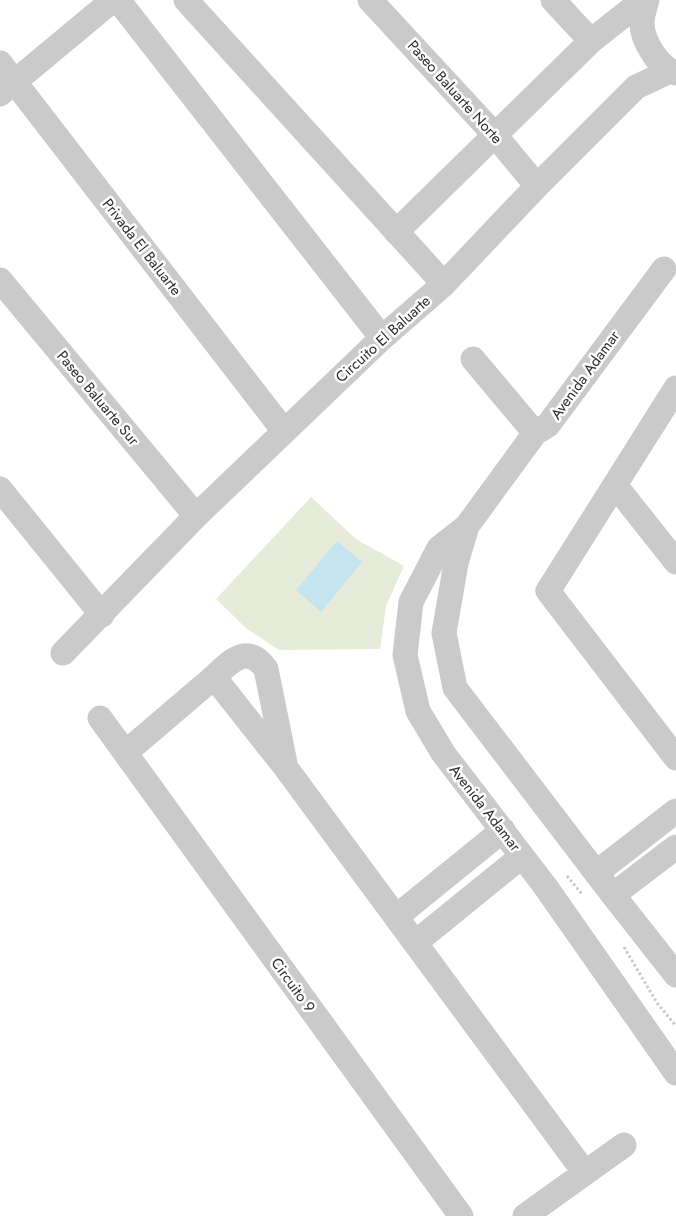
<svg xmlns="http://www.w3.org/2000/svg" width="676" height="1216" font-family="Jost,sans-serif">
	<rect width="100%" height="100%" fill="#fff"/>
	<!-- green -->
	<path fill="#e7ebd9" d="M311,497L356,539L404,566L386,606L380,649L279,650L247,629L216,599Z"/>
	<!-- water -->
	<path fill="#c4e5ed" d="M337,541L362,562L321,612L296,590Z"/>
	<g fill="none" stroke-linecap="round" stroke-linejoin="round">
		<!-- path -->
		<path stroke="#cacaca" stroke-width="3" stroke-dasharray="2.5 2.5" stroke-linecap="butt" d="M567,876L582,894
			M624,947L657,1003L676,1026"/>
		<!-- minor -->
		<path stroke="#cacaca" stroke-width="25" d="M118,0L382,338
			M186,0L444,284
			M370,0L494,134L537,186
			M553,0L591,41
			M647,0C645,7 642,16 642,23C642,41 659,68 676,73
			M0,63L284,431
			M0,94L113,0
			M396,232L591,41L643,0
			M664,269L548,425L535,433L467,526L439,548L411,602L405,655L418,711L443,753L545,886L676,1073
			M0,280L196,516
			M473,359L535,433
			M676,388L548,591L676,758
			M615,485L676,562
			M0,489L102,615
			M467,526L456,563L444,633L455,688L613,895L676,975
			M63,653L196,516L382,338L444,284L537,186L636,87L670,71
			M214,677C231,661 247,643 266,669L285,763
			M100,718L461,1216
			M125,753L214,677L286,768L585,1173
			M596,873L676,811
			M613,895L676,847
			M396,917L503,830
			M415,943L522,856
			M525,1216L624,1145"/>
	</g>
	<g text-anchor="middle" stroke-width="5" stroke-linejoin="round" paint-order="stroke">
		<!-- street labels -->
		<g font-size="15" fill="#2d2d2d" stroke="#fff">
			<text transform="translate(455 92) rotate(48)" y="5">Paseo Baluarte Norte</text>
			<text transform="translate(142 247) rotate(52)" y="5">Privada El Baluarte</text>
			<text transform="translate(383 339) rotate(-42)" y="5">Circuito El Baluarte</text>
			<text transform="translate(585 375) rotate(-54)" y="5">Avenida Adamar</text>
			<text transform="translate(98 398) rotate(50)" y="5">Paseo Baluarte Sur</text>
			<text transform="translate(485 808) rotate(52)" y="5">Avenida Adamar</text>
			<text transform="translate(293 985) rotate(54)" y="5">Circuito 9</text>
		</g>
	</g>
</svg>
